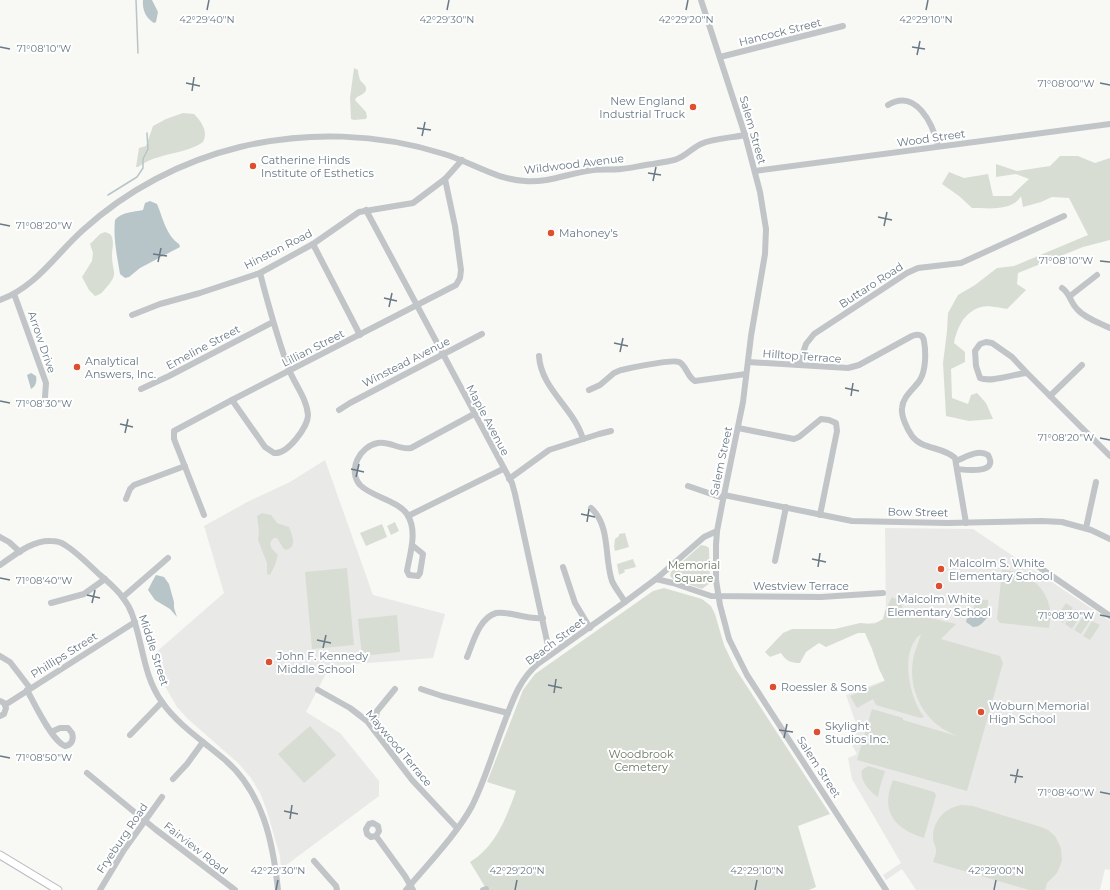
<svg xmlns="http://www.w3.org/2000/svg" width="1110" height="890" font-family="Montserrat,sans-serif">
<style>
.built{fill:#e9e9e8}
.green{fill:#d8ddd4}
.water{fill:#b8c5c8}
.lines{fill:none;stroke-linecap:round;stroke-linejoin:round}
.stream{stroke:#b8c5c8;stroke-width:1.5}
.major-casing{stroke:#b4b9bc;stroke-width:9}
.minor{stroke:#c1c5c8;stroke-width:6}
.major{stroke:#fff;stroke-width:7}
.ticks{fill:none;stroke:#687985;stroke-width:1.5}
.poi-dot{fill:#dd502f;stroke:#fff;stroke-width:1.5}
.labels{text-anchor:middle;dominant-baseline:central;stroke-width:4;stroke-linejoin:round;paint-order:stroke}
.street-label{font-size:11px;fill:#687985;stroke:#fff}
.poi-label{font-size:11px;fill:#687985;stroke:#fff;text-anchor:start}
.park-label{font-size:11px;fill:#677762;stroke:#fff}
.ticks-label{font-size:10px;text-anchor:middle;fill:#687985;stroke:#fff;stroke-width:4;stroke-linejoin:round;paint-order:stroke}
</style>
<rect width="100%" height="100%" fill="#f8f8f5"/>
<g class="built">
<path d="M325,460l48,135 72,19 -12,44 -103,8 -24,46 34,21 39,48v15l-98,73 -1,-13 -14,-48 -6,-15 -9,-15 -13,-15 -50,-44 -11,-12 -15,-26 -8,-27 70,-61 -20,-67 45,-25 41,-19z"/>
<path d="M885,528l88,1 137,92v249l-5,-1 -5,21h-184l-14,-21 -16,11 -3,-5 18,-12 -49,-84 -4,-21 9,-4 -5,-9 6,-16 -12,-34 39,-15 -11,-29 -4,-28 16,-2z"/>
</g>
<g class="green">
<path d="M354,68l4,2c0,3 1,7 2,10 2,3 9,7 5,12 -3,4 -8,3 -10,8l11,12 1,5 -1,2 -12,1 -3,-1 -1,-21z"/>
<path d="M183,113l11,1c7,7 15,18 9,28 -18,13 -45,10 -65,25h-2l3,-19 7,-2 7,-20 13,-7z"/>
<path d="M1060,156h18l17,7 15,-5v82l-27,7 -65,26 -1,11 9,6 -19,19c-7,-1 -19,-4 -26,-2 -17,5 -24,21 -27,36l11,9v10l-14,7 1,29 16,6 3,-9 6,-2 9,10 7,16 -24,2 -23,-5 -3,-53 4,-32 1,-18 10,-18 17,-10 22,-17 17,-2 74,-31 -19,-37 -17,-1 -11,5 -18,5 -2,-11c-9,16 -34,12 -49,12l-13,-12 -17,-12 7,-12 15,6 24,-4 5,22h18l18,-17 -13,-5 -20,3v-13l21,7 33,-5z"/>
<path d="M105,232l5,2c5,6 2,14 2,21 0,19 8,17 -7,34 -3,4 -6,6 -10,7l-6,-6 -7,-13 10,-16 1,-8 -3,-9 10,-10z"/>
<path d="M262,513l9,2 6,8 12,4c3,8 9,20 -3,23l-3,-2 -6,-10h-3c-8,6 -1,12 4,17l-3,10 -5,10 -3,-1v-11l-9,-23 1,-9 -2,-15z"/>
<path d="M395,522l4,9 -8,4 -4,-9z"/>
<path d="M382,524l5,13 -21,9 -6,-13z"/>
<path d="M625,533l4,14 -14,4 -1,-4 1,-8 4,-3v-2z"/>
<path d="M701,545l5,1 3,2 1,35 -8,6 -29,-10 -3,-3 1,-4z"/>
<path d="M633,559l3,8 -12,3 1,2 -6,3 -2,-11z"/>
<path d="M347,568l7,77 -42,4 -7,-77z"/>
<path d="M1002,570c23,0 44,16 48,39 1,6 0,13 -1,19l-49,-5 -3,-4z"/>
<path d="M664,588l38,11 9,7 4,8 9,31 11,23 95,146 -32,12 18,61 -7,3h-322l-17,-28c26,-16 36,-44 46,-71l-29,-9 36,-92 12,-16 118,-83z"/>
<path d="M892,597l8,4 4,11 52,12 -15,15 59,17 3,7 -36,128 -110,-31 15,-51 31,9v2l54,16c-8,-4 -15,-7 -22,-13 -19,-17 -27,-43 -21,-68 2,-7 5,-14 7,-21 -22,16 -12,64 3,83l-4,1 -44,-13 -3,-6 -16,9 -7,-12 35,-15 -6,-12 -7,-20 -7,-16h-7l-32,14 -7,-4 -13,9 -6,11c-9,0 -14,-2 -19,-10l-11,4 -5,-5 18,-19 9,-4h43l25,-6 14,1 9,-5 2,-8z"/>
<path d="M974,599l14,1v8l-14,3z"/>
<path d="M1066,603l7,5 -10,15 -7,-5z"/>
<path d="M1075,609l7,4 -10,16 -7,-5z"/>
<path d="M397,615l3,37 -38,4 -4,-37z"/>
<path d="M1084,615l7,4 -10,15 -7,-4z"/>
<path d="M1092,621l8,4 -10,15 -7,-4z"/>
<path d="M310,726l26,29 -32,28 -26,-29z"/>
<path d="M868,766l17,5 -5,16 -2,10c-8,-5 -19,-17 -16,-27z"/>
<path d="M893,780l41,12 2,3 -12,43c-30,-9 -44,-27 -31,-58z"/>
<path d="M962,805l11,1 68,21 7,3 7,6 6,12 1,13 -5,12 -10,10 -2,7h-16l-96,-28c1,-4 4,-9 3,-13 -1,-4 -3,-7 -3,-12 0,-17 13,-30 29,-32z"/>
</g>
<g class="water">
<path d="M143,0h9l6,12 -2,10 -2,1c-8,-5 -12,-13 -11,-23z"/>
<path d="M150,201l7,3c6,14 9,31 22,40l1,3 -40,21 -11,9 -4,1 -5,-4c-3,-18 -7,-36 -5,-54 7,-8 18,-8 28,-10l2,-7z"/>
<path d="M31,373l5,3c1,5 0,10 -5,13l-4,-14z"/>
<path d="M156,575l8,2 5,7 5,18v6l3,9 -7,-8 -15,-9 -7,-10 4,-8z"/>
<path d="M984,612l3,1 1,3c-4,6 -8,11 -15,11l-7,-5c1,-8 11,-9 18,-10z"/>
</g>
<g class="lines">
<g class="stream">
<path d="M136,0l2,53"/>
<path d="M108,195l29,-18 6,-9v-9l5,-10 -1,-16"/>
</g>
<defs>
<path id="major" d="M0,855l58,35"/>
</defs>
<use href="#major" class="major-casing"/>
<g class="minor">
<path d="M701,0l44,135 15,57 6,37 -1,25 -14,82 -8,66 -21,103 -5,26 -1,14v35l4,25 9,34 18,36 139,215"/>
<path d="M720,57l123,-31"/>
<path d="M888,105c28,-17 45,19 50,41"/>
<path d="M755,171l355,-47"/>
<path d="M366,210l146,273 3,11 35,161"/>
<path d="M313,244l47,91"/>
<path d="M1062,288c8,5 8,14 15,21 8,9 22,14 33,19"/>
<path d="M14,294l3,8 29,81 -1,14"/>
<path d="M1070,296l27,-21"/>
<path d="M0,300c36,-13 56,-46 83,-70 44,-40 99,-69 157,-83 67,-16 138,-14 204,7 27,8 53,26 81,27 23,2 45,-8 68,-11 9,-1 19,0 28,-1 11,-1 22,-4 32,-5 8,-2 17,-2 24,-5 9,-3 15,-11 24,-15 13,-6 30,-6 44,-9"/>
<path d="M132,315l28,-11 40,-11 60,-20 53,-29 46,-32 54,-9 32,-24 17,-19"/>
<path d="M539,356c2,33 35,52 44,83"/>
<path d="M748,362l100,6 11,-3 53,-29c6,-2 11,-2 12,5 2,11 2,29 -4,39 -6,9 -17,16 -18,28 -1,8 5,21 10,28 10,14 30,10 43,22l11,65"/>
<path d="M799,365l7,-21 8,-10 93,-61 11,-5 43,-5 103,-47"/>
<path d="M1027,373l-15,-16 -20,-14 -6,-1 -6,2 -5,7 1,15 4,12c10,5 34,-4 47,-5l83,83"/>
<path d="M141,389l28,-13 104,-54"/>
<path d="M589,390l11,-5 14,-12 7,-3c10,-2 50,-11 58,-8 8,4 8,15 16,19l51,-7"/>
<path d="M1050,396l32,-31"/>
<path d="M232,400l33,47 9,6c13,2 34,-26 34,-38 -1,-17 -15,-33 -20,-48 -11,-31 -20,-63 -28,-94"/>
<path d="M339,410l11,-7 132,-69"/>
<path d="M738,428l56,11 5,-2 22,-18 8,1 7,3 1,8 -17,84"/>
<path d="M956,461c10,-4 22,-12 32,-6 11,19 -21,15 -31,14"/>
<path d="M509,479l40,-29 50,-16 12,-3"/>
<path d="M688,486l35,12"/>
<path d="M724,495l128,26 95,2 95,-2 20,1 29,8 19,9"/>
<path d="M126,499l4,-10 4,-4 51,-19"/>
<path d="M591,508c20,18 13,50 21,73 3,7 9,14 13,21"/>
<path d="M204,515l-30,-76v-8l58,-31 224,-115 4,-7 1,-8 -6,-44 -10,-47"/>
<path d="M408,516l95,-47"/>
<path d="M1086,528l10,-46"/>
<path d="M0,537l9,5 11,10"/>
<path d="M412,545l11,9 -3,19 -2,3 -9,-1 -2,-4c3,-18 11,-40 0,-57 -10,-14 -35,-17 -47,-29 -13,-15 0,-39 18,-42 12,-2 21,7 33,5l63,-34"/>
<path d="M775,561l11,-54"/>
<path d="M0,565c15,-10 32,-25 51,-24 5,0 10,1 14,4 13,8 24,20 35,30 8,7 17,14 23,23 4,5 7,10 9,16 11,29 11,62 30,88 16,23 41,39 62,57 39,33 49,83 54,131"/>
<path d="M1036,565l74,51"/>
<path d="M563,567l12,36 15,25"/>
<path d="M656,579l17,4 38,13 110,1 62,-4"/>
<path d="M123,597l45,-39"/>
<path d="M51,603l33,-9 21,-15"/>
<path d="M0,656l10,6 20,26"/>
<path d="M467,657c6,-14 12,-39 29,-44 5,-1 10,0 16,1 10,2 20,5 31,4"/>
<path d="M421,689l21,7 66,17"/>
<path d="M27,690c7,13 25,51 38,56 7,-1 9,-7 7,-13l-4,-5h-8l-9,4"/>
<path d="M318,690l32,18 17,13 45,59 45,48"/>
<path d="M0,701l4,2 2,5 -2,6 -4,2"/>
<path d="M5,705l130,-83"/>
<path d="M374,730l3,-19 18,-22"/>
<path d="M130,735l32,-33"/>
<path d="M87,773l68,56 80,61"/>
<path d="M173,779l14,-15 16,-22"/>
<path d="M376,836l-5,1 -4,-3 -1,-5 3,-5 4,-1 5,3 1,5 -3,5 29,40 8,14"/>
<path d="M314,861l22,25 1,4"/>
<path d="M100,890l24,-40 38,-53"/>
<path d="M406,890c21,-25 51,-56 66,-84 13,-26 21,-54 31,-80 9,-24 16,-47 36,-63l86,-61 31,-23 48,-42 13,-6"/>
<path d="M483,890l3,-1"/>
</g>
<use href="#major" class="major"/>
</g>
<path class="ticks" d="M207,10l2,-10M447,10l2,-10M686,10l2,-10M926,10l2,-10M0,47l10,2M912,47l13,2M917,55l3,-14M186,83l14,3M1100,83l10,2M192,91l2,-14M417,128l14,2M422,136l3,-14M648,173l13,2M653,181l3,-14M878,217l14,3M0,224l10,2M884,226l3,-14M153,254l14,2M1100,261l10,1M158,262l3,-14M384,298l13,3M389,307l3,-14M614,343l14,3M620,352l3,-14M845,388l14,3M851,396l2,-13M0,401l10,2M120,424l13,3M125,433l3,-14M1100,438l10,2M351,469l13,3M356,477l3,-13M581,514l14,3M587,522l2,-13M812,559l14,3M818,567l2,-14M0,578l10,2M87,595l13,3M92,603l3,-13M1100,615l10,2M317,640l14,3M323,648l3,-13M548,685l14,3M554,693l2,-14M779,730l14,2M784,738l3,-14M0,756l10,2M1010,775l13,2M1015,783l3,-14M1100,792l10,2M284,811l14,3M290,819l2,-14M276,890l2,-10M515,890l2,-10M755,890l2,-10M994,890l2,-10"/>
<g class="poi-dot">
<circle cx="693" cy="107" r="4"/>
<circle cx="253" cy="166" r="4"/>
<circle cx="551" cy="233" r="4"/>
<circle cx="77" cy="367" r="4"/>
<circle cx="941" cy="569" r="4"/>
<circle cx="939" cy="586" r="4"/>
<circle cx="269" cy="662" r="4"/>
<circle cx="773" cy="687" r="4"/>
<circle cx="981" cy="712" r="4"/>
<circle cx="817" cy="732" r="4"/>
</g>
<g class="labels">
<g class="street-label">
<text transform="translate(780 32) rotate(-14)">Hancock Street</text>
<text transform="translate(753 130) rotate(74)">Salem Street</text>
<text transform="translate(931 138) rotate(-8)">Wood Street</text>
<text transform="translate(574 164) rotate(-7)">Wildwood Avenue</text>
<text transform="translate(278 249) rotate(-27)">Hinston Road</text>
<text transform="translate(871 285) rotate(-33)">Buttaro Road</text>
<text transform="translate(42 342) rotate(71)">Arrow Drive</text>
<text transform="translate(203 347) rotate(-28)">Emeline Street</text>
<text transform="translate(313 348) rotate(-27)">Lillian Street</text>
<text transform="translate(802 356) rotate(4)">Hilltop Terrace</text>
<text transform="translate(406 362) rotate(-27)">Winstead Avenue</text>
<text transform="translate(488 420) rotate(62)">Maple Avenue</text>
<text transform="translate(721 461) rotate(-78)">Salem Street</text>
<text transform="translate(918 512) rotate(1)">Bow Street</text>
<text x="801" y="586">Westview Terrace</text>
<text transform="translate(555 641) rotate(-37)">Beach Street</text>
<text transform="translate(154 650) rotate(72)">Middle Street</text>
<text transform="translate(64 655) rotate(-32)">Phillips Street</text>
<text transform="translate(399 748) rotate(50)">Maywood Terrace</text>
<text transform="translate(819 767) rotate(57)">Salem Street</text>
<text transform="translate(122 838) rotate(-56)">Fryeburg Road</text>
<text transform="translate(196 848) rotate(38)">Fairview Road</text>
</g>
<g class="poi-label">
<text x="685" y="101" text-anchor="end">New England<tspan x="685" dy="13">Industrial Truck</tspan></text>
<text x="261" y="160">Catherine Hinds<tspan x="261" dy="13">Institute of Esthetics</tspan></text>
<text x="559" y="233">Mahoney's</text>
<text x="85" y="361">Analytical<tspan x="85" dy="13">Answers, Inc.</tspan></text>
<text x="949" y="563">Malcolm S. White<tspan x="949" dy="13">Elementary School</tspan></text>
<text x="939" y="599" text-anchor="middle">Malcolm White<tspan x="939" dy="13">Elementary School</tspan></text>
<text x="277" y="656">John F. Kennedy<tspan x="277" dy="13">Middle School</tspan></text>
<text x="781" y="687">Roessler &amp; Sons</text>
<text x="989" y="706">Woburn Memorial<tspan x="989" dy="13">High School</tspan></text>
<text x="825" y="726">Skylight<tspan x="825" dy="13">Studios Inc.</tspan></text>
</g>
<g class="park-label">
<text x="694" y="565">Memorial<tspan x="694" dy="13">Square</tspan></text>
<text x="641" y="754">Woodbrook<tspan x="641" dy="13">Cemetery</tspan></text>
</g>
</g>
<g class="ticks-label">
<text x="207" y="23">42°29'40"N</text>
<text x="447" y="23">42°29'30"N</text>
<text x="686" y="23">42°29'20"N</text>
<text x="926" y="23">42°29'10"N</text>
<text x="44" y="52">71°08'10"W</text>
<text x="1066" y="87">71°08'00"W</text>
<text x="44" y="229">71°08'20"W</text>
<text x="1066" y="264">71°08'10"W</text>
<text x="44" y="407">71°08'30"W</text>
<text x="1066" y="441">71°08'20"W</text>
<text x="44" y="584">71°08'40"W</text>
<text x="1066" y="619">71°08'30"W</text>
<text x="44" y="761">71°08'50"W</text>
<text x="1066" y="796">71°08'40"W</text>
<text x="278" y="874">42°29'30"N</text>
<text x="517" y="874">42°29'20"N</text>
<text x="757" y="874">42°29'10"N</text>
<text x="996" y="874">42°29'00"N</text>
</g>
</svg>
